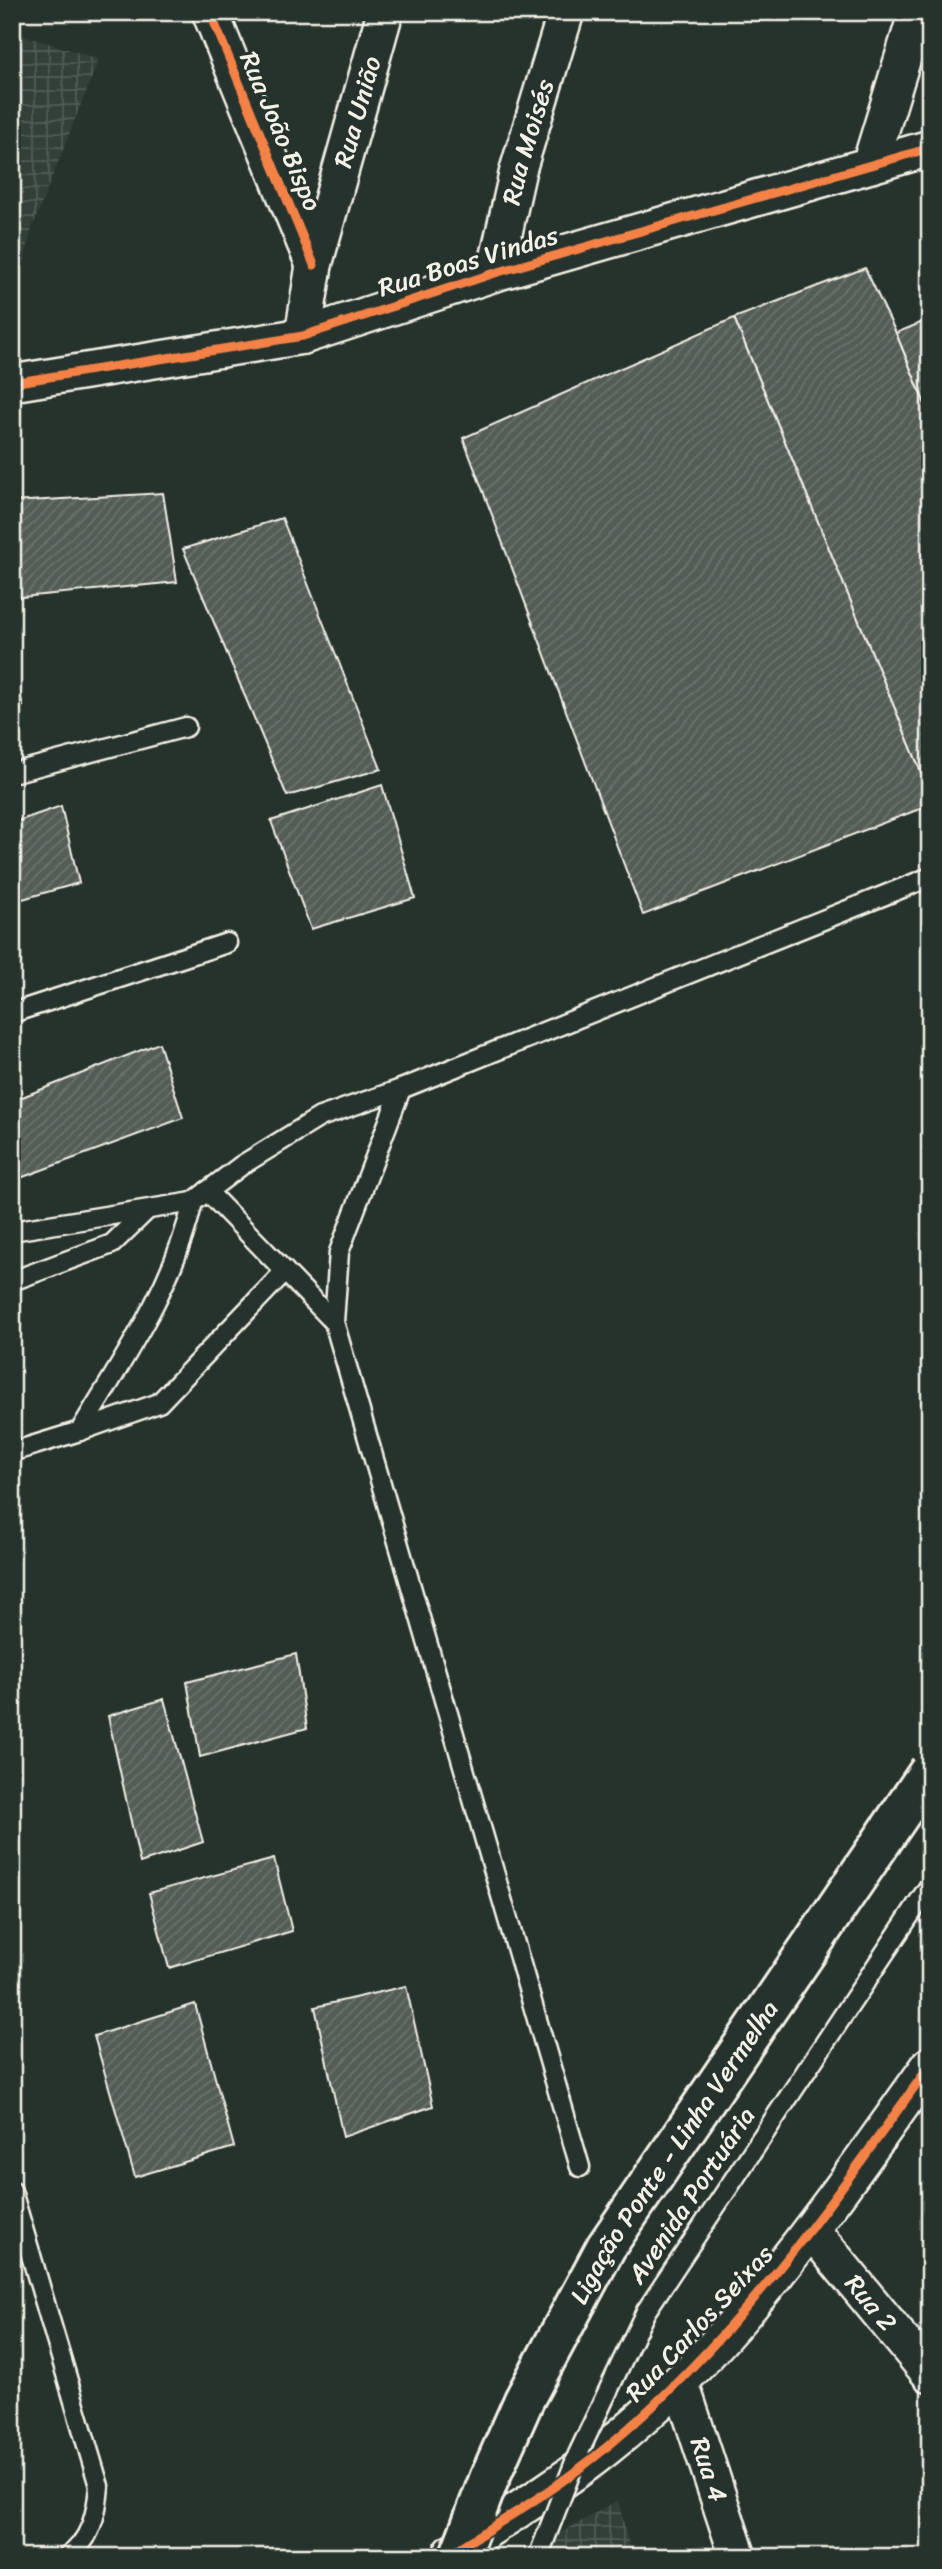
<svg xmlns="http://www.w3.org/2000/svg" width="942" height="2569" font-family="Sriracha,sans-serif">
<style>
.industrial{fill:url(#industrial-grid)}
.building{fill:url(#building-hatch);stroke:#f4f1e8;stroke-width:2}
.lines{fill:none;stroke-linecap:round;stroke-linejoin:round}
.service-casing{stroke:#f4f1e8;stroke-width:23}
.minor-casing{stroke:#f4f1e8;stroke-width:40}
.service{stroke:#26332d;stroke-width:18}
.minor{stroke:#26332d;stroke-width:35}
.service-bridge-casing{stroke:#f4f1e8;stroke-width:23;stroke-linecap:butt}
.motorway-bridge-casing{stroke:#f4f1e8;stroke-width:44;stroke-linecap:butt}
.service-bridge{stroke:#26332d;stroke-width:18}
.motorway-bridge{stroke:#26332d;stroke-width:38}
.cycleway-casing{stroke:#26332d;stroke-width:13}
.cycleway{stroke:#f48246;stroke-width:9}
.labels{text-anchor:middle;dominant-baseline:central;stroke-width:6;stroke-linejoin:round;paint-order:stroke}
.street-label{font-size:26px;fill:#f4f1e8;stroke:#26332d}
</style>
<defs>
<pattern id="industrial-grid" width="8" height="8" patternUnits="userSpaceOnUse" patternTransform="scale(1.75)"><rect width="8" height="8" fill="#333f39"/><path d="M0 4h8M4 0v8" fill="none" stroke="#515b56"/></pattern>
<pattern id="building-hatch" width="6" height="6" patternUnits="userSpaceOnUse" patternTransform="scale(1.75)"><rect width="6" height="6" fill="#525c55"/><path d="M-1 1l2-2M0 6l6-6M5 7l2-2" fill="none" stroke="#6c746d"/></pattern>
</defs>
<rect width="100%" height="100%" fill="#26332d"/>
<filter id="ink" filterUnits="userSpaceOnUse"><feTurbulence type="fractalNoise" baseFrequency=".0143" numOctaves="2"/><feDisplacementMap in="SourceGraphic" scale="14" xChannelSelector="R" yChannelSelector="G"/><feConvolveMatrix kernelMatrix="1 2 1 2 8 2 1 2 1" color-interpolation-filters="sRGB"/></filter>
<g filter="url(#ink)">
<g class="industrial">
<path d="M12,32l87,27 -67,169 -20,87z"/>
<path d="M618,2500l14,57h-113z"/>
</g>
<g class="building">
<path d="M865,268l31,65 34,83v378l-196,-476z"/>
<path d="M734,318l196,476v11l-287,110 -180,-477z"/>
<path d="M930,319v97l-34,-83z"/>
<path d="M163,493l14,89 -165,16v-96z"/>
<path d="M282,518l99,251 -94,27 -104,-247z"/>
<path d="M12,665l11,41 -11,4z"/>
<path d="M382,785l33,113 -104,31 -40,-108z"/>
<path d="M61,806l18,77 -67,19v-79z"/>
<path d="M159,1043l24,75 -171,63v-80z"/>
<path d="M296,1654l11,74 -107,29 -13,-75z"/>
<path d="M164,1699l39,143 -63,21 -32,-147z"/>
<path d="M274,1859l18,72 -123,37 -20,-75z"/>
<path d="M406,1986l27,120 -90,31 -28,-130z"/>
<path d="M195,2004l39,143 -99,30 -41,-141z"/>
</g>
<g class="lines">
<defs>
<g id="service">
<path d="M12,773l174,-46"/>
<path d="M12,1013l215,-70"/>
<path d="M401,1089l-62,163 -5,70 246,845"/>
<path d="M207,1191l127,131"/>
<path d="M12,1231l181,-29"/>
<path d="M12,1281l100,-37 35,-34"/>
<path d="M80,1431l79,-28 126,-132"/>
<path d="M12,1452l68,-21c43,-72 94,-146 113,-229l49,-37 78,-48 81,-28 529,-212"/>
<path d="M12,2191l87,295c-2,26 -8,55 -32,71"/>
</g>
<g id="minor">
<path d="M210,12l104,253"/>
<path d="M870,165l47,-153"/>
<path id="s1" d="M495,273l23,-103 48,-158"/>
<path id="s2" d="M303,336l11,-71 71,-253"/>
<path d="M12,383l291,-47 192,-63 435,-125"/>
<path id="s3" d="M812,2231l118,143"/>
<path id="s4" d="M680,2381l58,176"/>
<path d="M452,2552c52,-33 105,-65 154,-104 129,-101 229,-251 324,-383"/>
</g>
</defs>
<use href="#service" class="service-casing"/>
<use href="#minor" class="minor-casing"/>
<use href="#service" class="service"/>
<use href="#minor" class="minor"/>
<defs>
<path id="service-bridge" d="M538,2557l40,-103 68,-143 284,-426"/>
<g id="motorway-bridge">
<path id="s5" d="M459,2557l30,-78 35,-79 82,-153 324,-477"/>
</g>
</defs>
<use href="#service-bridge" class="service-bridge-casing"/>
<use href="#motorway-bridge" class="motorway-bridge-casing"/>
<use href="#service-bridge" class="service-bridge"/>
<use href="#motorway-bridge" class="motorway-bridge"/>
<defs>
<g id="cycleway">
<path d="M210,12l104,253"/>
<path d="M12,383l291,-47 192,-63 435,-125"/>
<path d="M445,2557c55,-35 113,-69 163,-111 129,-108 225,-245 322,-381"/>
</g>
</defs>
<use href="#cycleway" class="cycleway-casing"/>
<use href="#cycleway" class="cycleway"/>
</g>
</g>
<g class="labels">
<g class="street-label">
<text stroke="none"><textPath href="#s2" startOffset="231">Rua União</textPath></text>
<text transform="translate(281 131) rotate(67)">Rua João Bispo</text>
<text stroke="none"><textPath href="#s1" startOffset="135">Rua Moisés</textPath></text>
<text transform="translate(468 261) rotate(-17)">Rua Boas Vindas</text>
<text stroke="none"><textPath href="#s5" startOffset="460">Ligação Ponte - Linha Vermelha</textPath></text>
<text transform="translate(691 2195) rotate(-56)">Avenida Portuária</text>
<text stroke="none"><textPath href="#s3" startOffset="93">Rua 2</textPath></text>
<text transform="translate(699 2323) rotate(-47)">Rua Carlos Seixas</text>
<text stroke="none"><textPath href="#s4" startOffset="93">Rua 4</textPath></text>
</g>
</g>
<rect width="942" height="2569" fill="none" stroke="#26332d" stroke-width="42"/>
<rect x="21" y="21" width="900" height="2527" fill="none" stroke="#f4f1e8" stroke-width="2.5" filter="url(#ink)"/>
</svg>
